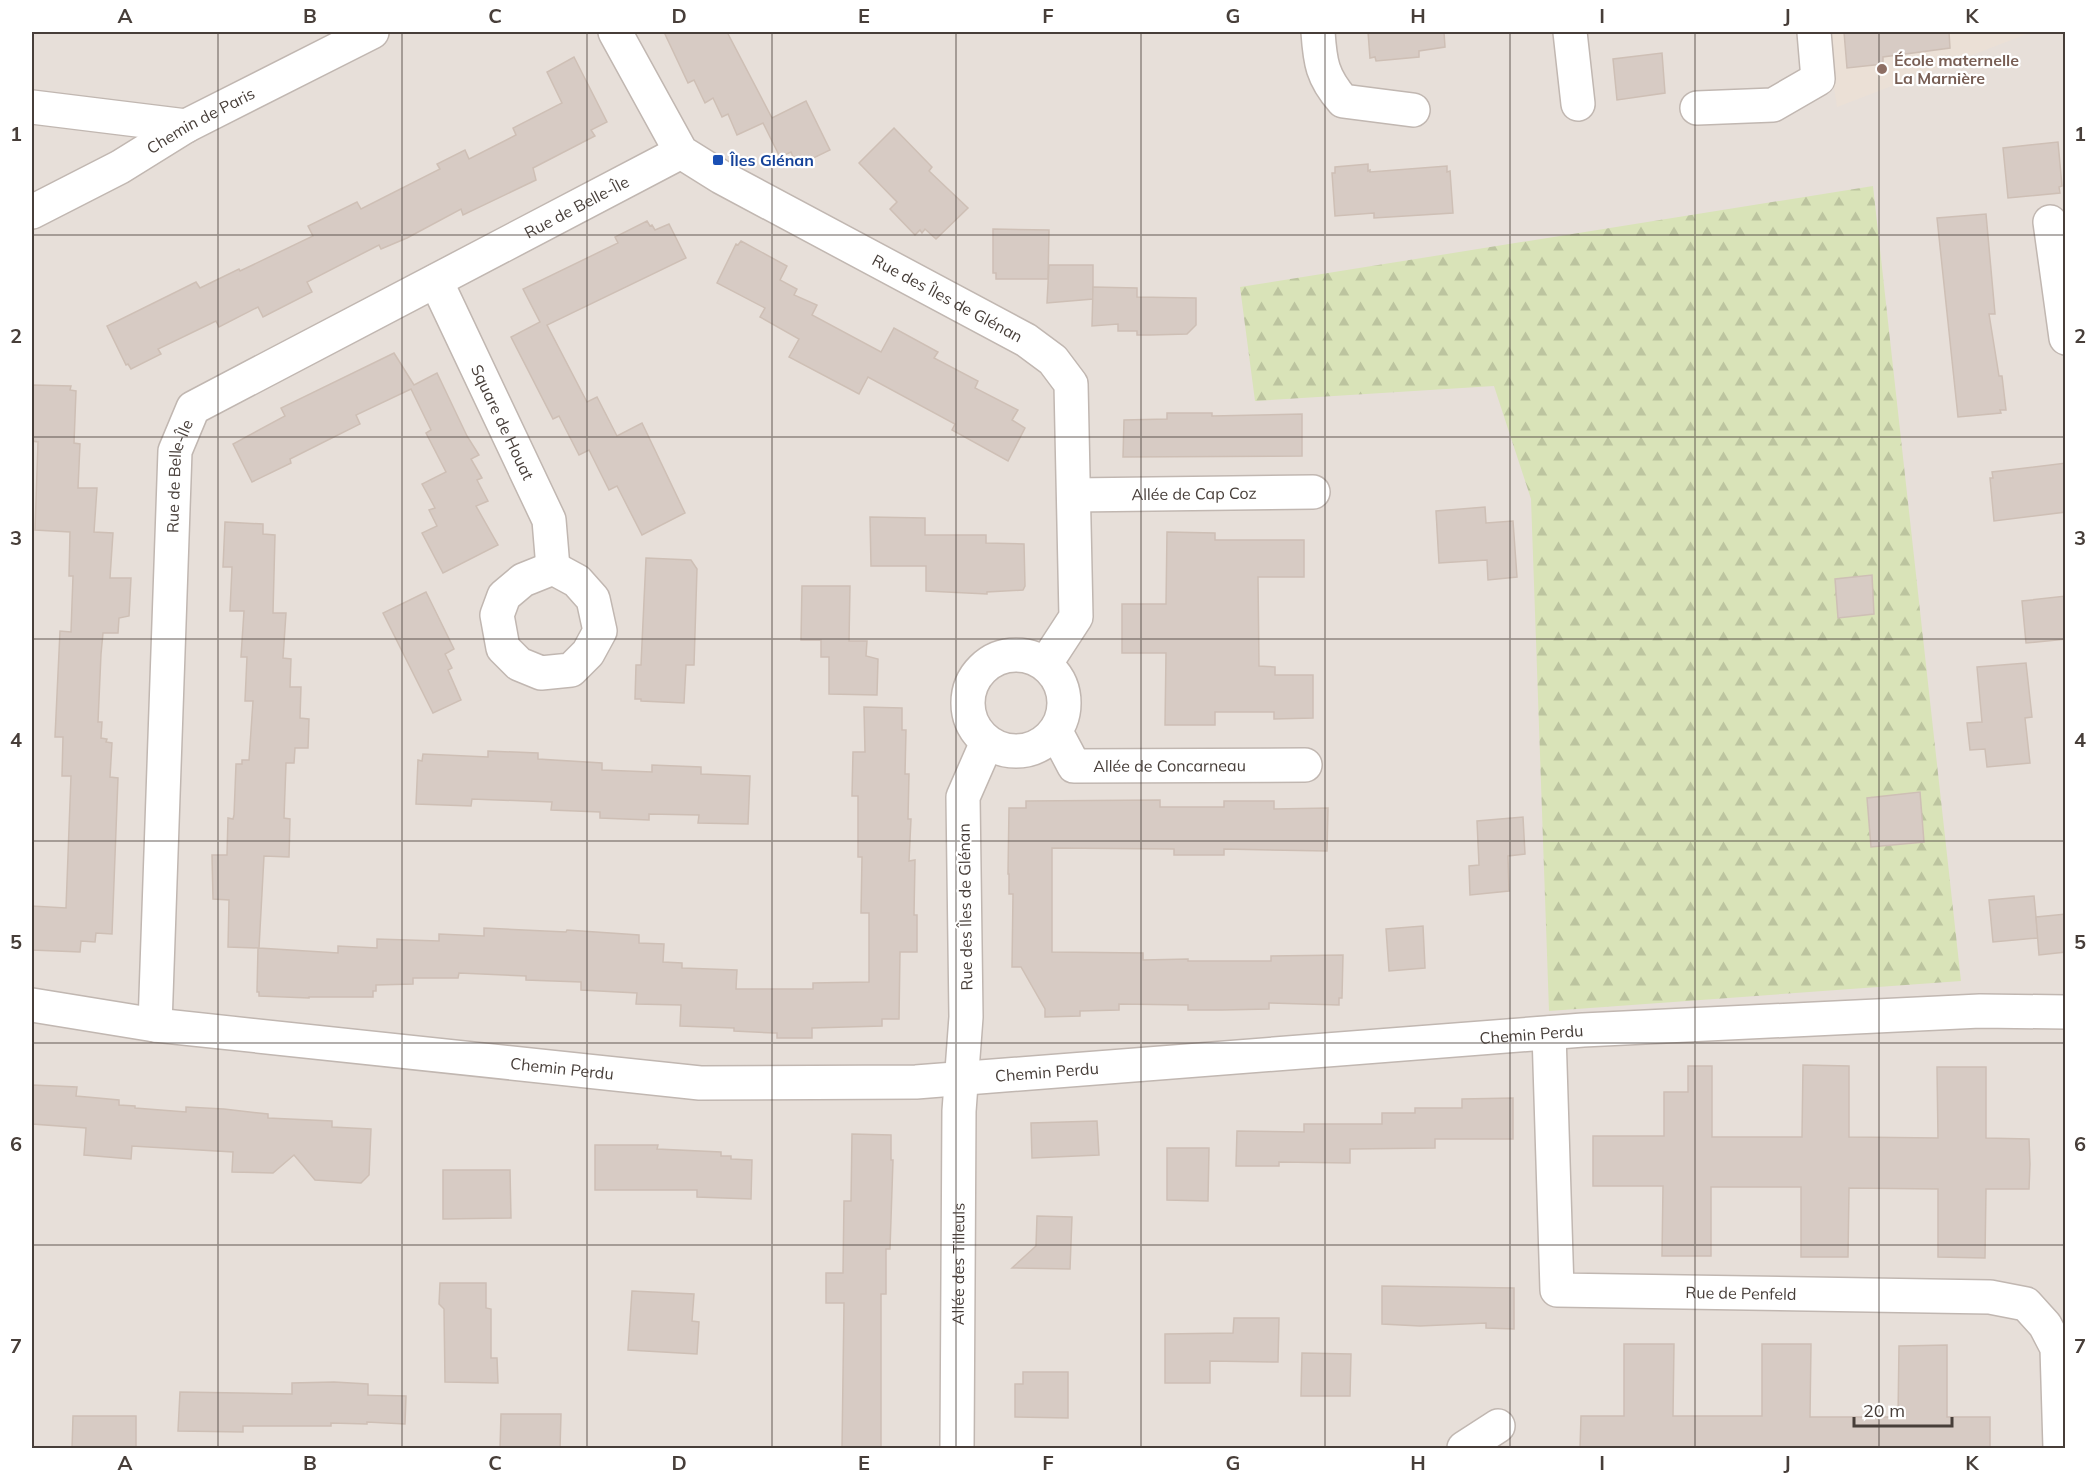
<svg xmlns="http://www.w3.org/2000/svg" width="2097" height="1480" font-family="Mulish,sans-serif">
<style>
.residential{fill:#e7dfd9}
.education{fill:#ebe0d6}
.forest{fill:url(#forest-firs)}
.building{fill:#d7cbc4;stroke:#cebfb5;stroke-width:1.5}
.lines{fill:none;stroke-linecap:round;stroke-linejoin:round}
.minor-casing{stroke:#c1b7b1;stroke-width:36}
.minor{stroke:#fff;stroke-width:33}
.grid{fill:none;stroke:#473e39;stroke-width:1.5;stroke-opacity:0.55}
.education-dot{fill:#8d6e63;stroke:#fff;stroke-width:2}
.transit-dot{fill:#1a4fb4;stroke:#fff;stroke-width:2}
.labels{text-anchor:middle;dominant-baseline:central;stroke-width:4.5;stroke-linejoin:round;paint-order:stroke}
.education-label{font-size:16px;font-weight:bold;fill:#785e54;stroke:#fff;text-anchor:start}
.street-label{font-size:16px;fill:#473e39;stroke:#fff}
.transit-label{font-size:16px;font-weight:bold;fill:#164399;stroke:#fff;text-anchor:start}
.neatline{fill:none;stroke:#473e39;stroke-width:2}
.grid-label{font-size:20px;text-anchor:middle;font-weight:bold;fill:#473e39}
</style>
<defs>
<pattern id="forest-firs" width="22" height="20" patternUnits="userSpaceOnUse" patternTransform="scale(1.5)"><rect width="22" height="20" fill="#d9e3b8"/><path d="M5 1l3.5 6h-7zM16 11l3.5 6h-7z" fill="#bcc49f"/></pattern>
</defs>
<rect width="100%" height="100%" fill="#f3efeb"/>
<rect class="residential" x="32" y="32" width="2033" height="1416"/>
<path class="education" d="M1825,32h207l-195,75z"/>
<path class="forest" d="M1873,186l88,795 -412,30 -18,-512 -37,-113 -239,15 -15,-114z"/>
<g class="building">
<path d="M664,32h63l45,86 34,-17 24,49 -33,16 -6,-14 -11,5 -17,-34 -26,12 -9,-21 -6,3 -9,-19 -8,5 -11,-23 -6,3z"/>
<path d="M1368,32h76l1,15 -26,4v6l-43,4 -1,-4 -5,1z"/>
<path d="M1844,32h105l1,16 -67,9v7l-36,4z"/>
<path d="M1662,53l3,40 -48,7 -4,-41z"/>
<path d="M574,57l33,65 -16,8 4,6 -62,32 3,12 -73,35 -2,-6 -54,29 -26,11 -2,-4 -72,37 5,10 -49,25 -5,-10 -39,20 -3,-6 -58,28 3,5 -30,15 -3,-5 -2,1 -19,-39 89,-44 4,6 39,-19 1,2 73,-35 -5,-10 49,-24 4,7 79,-40 -3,-5 28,-14 4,9 47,-24 -3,-7 49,-25 -15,-31z"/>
<path d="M894,128l38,39 -3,4 39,37 -32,31 -11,-10 -3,4 -2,-3 -5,5 -25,-26 7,-7 -38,-39z"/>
<path d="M2058,142l4,44 -3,1 1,6 -52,5 -5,-50z"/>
<path d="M1368,164v7l2,-1v2l77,-6v6l3,-1 3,42 -79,5v-5l-39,3 -3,-43h3v-6z"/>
<path d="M1986,214l9,100h-6l10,62h3l4,34h-6l1,3 -43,4 -21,-199z"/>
<path d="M647,221l3,5 2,-1 3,5 14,-6 17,34 -139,67 40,77 10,-5 20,39 25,-13 43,90 -43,22 -25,-49 -8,4 -20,-40 -10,5 -20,-39 -6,3 -42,-82 29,-15 -17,-33 95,-46 -3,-6z"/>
<path d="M993,229l56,1 -1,49h-52v-6h-3z"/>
<path d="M741,241l46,25 -7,14 17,9 -3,6 23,10 -5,10 69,37 13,-24 44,24 -4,6 44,23 -3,7 43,22 -6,10 13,8 -17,33 -56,-31 3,-6 -87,-47 -9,17 -70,-37 10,-18 -39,-22 5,-9 -48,-25 19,-39 2,1z"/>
<path d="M1049,265h44v34l-46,4z"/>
<path d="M1093,287l44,1v9l59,1v27l-9,9 -37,1h-13v-4h-19v-7l-26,2z"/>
<path d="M394,353l20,32 23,-12 30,63 12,19 -8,4 11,19 -5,2 11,21 -12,5 22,39 -55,28 -21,-40 15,-7 -8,-16 6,-2 -13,-24 24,-12 -20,-39 5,-3 -20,-41 -55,26 4,9 -70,35 1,4 -39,19 -19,-38 52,-28 -4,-8z"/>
<path d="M32,385l39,1 -1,4 6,1 -2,52 6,1 -2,44h19l-3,44 19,1 -3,45h21l-2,38 -10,2 -1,15h-15l-2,21 -3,68h4l-1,16 6,1 -1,3 6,1 -2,34 8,1 -6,156 -16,-1 -1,9 -14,-1 -1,11 -48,-2v-44l34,2 5,-132h-9l1,-39h-8l5,-106 11,1 2,-56h-4l1,-44 -35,-2 3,-88 -6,-1z"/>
<path d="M1167,413h45v3l90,-2v42l-179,1 1,-37 43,-1z"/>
<path d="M2066,463v49l-72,9 -4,-43h3l-1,-6z"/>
<path d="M1485,507l1,16 27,-2 4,56 -29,3 -1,-20 -48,3 -3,-52z"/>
<path d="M870,517l55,1v17h61v8l38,1 1,42 -2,4 -36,2v2l-61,-3v-25h-55z"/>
<path d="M225,522l38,2v10l12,1 -2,78h13l-3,45 8,1 -1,28h11l-1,31 9,1 -1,29h-13l-1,15h-8l-2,55 6,1 -1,38 -25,-1 -5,92 79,5v-7l39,2v-9l62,2v-7l45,2v-8l82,4 1,-2 72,5v8l25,1 -1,18 19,1v5l55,2 -1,19h77v-6l56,-1v-69h-8l1,-56h-4v-61h-6l1,-44h12l-1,-45 38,1v22h4l-1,44h4l-1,45h3l-2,42 6,-1 -1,55h3v37h-17l-1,67h-17v7l-70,2v10h-35v-5h-3l-40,-2v-3l-54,-2 1,-21 -45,-1 1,-11 -56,-3v-8l-55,-2v-4l-67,-3 -1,5h-45v6l-37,1v6h-3v6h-64v1l-50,-2v-4h-2l1,-44 -30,-1 1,-47 -16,-1 -1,-44h15l1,-37 5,1 1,-4 2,-51h6v-4h7l4,-59h-8l2,-44h-6l3,-46h-14l2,-44h-9z"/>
<path d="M1167,532l48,1v7h89v37h-46l1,89 16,1v8h38v43l-39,1v-7h-59v13h-50l1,-72h-44v-49h44z"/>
<path d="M646,558l45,2 6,9 -3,96h-8l-2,38 -43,-2v-2h-6l1,-34h5z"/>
<path d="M1872,575l2,39 -36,4 -3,-39z"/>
<path d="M802,586h48l-1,55h18l-1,15 12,3 -1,36 -48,-1v-37h-8v-17h-20z"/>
<path d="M426,592l28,57 -9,5 7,14 -4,2 13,30 -28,13 -50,-100z"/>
<path d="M2066,596v43l-40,4 -4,-42z"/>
<path d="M2026,663l6,54 -7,1 5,45 -43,4 -2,-18 -15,1 -3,-27 15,-1 -5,-55z"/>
<path d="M488,751l50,2v6l64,4v7l50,2v-7l49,2v7l49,2 -2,48 -50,-1 1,-8 -50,-1v6l-49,-2v-6l-49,-2 1,-8 -80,-3 -1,7 -55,-2 2,-44 4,1 1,-7 65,3z"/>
<path d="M1920,792l4,50 -53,5 -4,-49z"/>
<path d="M1160,800v7h64v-6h50v8l54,-1 -1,43 -103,-2v6h-50v-6l-122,-1v104l91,1v7l45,-1v2h83v-5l72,-1 -1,43h-3v7l-70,-2v6l-47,1h-34v-5l-69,-1v6l-39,1v5l-35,1v-8l-24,-42h-9l1,-73h-4v-20h-1l1,-66h17v-7z"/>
<path d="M1523,817l2,37 -17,2 1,35 -39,4 -1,-29 10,-1 -2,-44z"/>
<path d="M2034,896l4,42 -45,4 -4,-42z"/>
<path d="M2066,914v38l-27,3 -3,-38z"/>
<path d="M1423,926l2,42 -36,3 -3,-42z"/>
<path d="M1803,1065l46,1v71l89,1 -1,-71h49v71l43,1 1,25 -1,25h-43l-1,69 -47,-1v-68l-89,-1 -1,69h-47v-70h-90v69h-49l1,-70h-70v-50h71v-44h24v-26h24v71h90z"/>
<path d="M32,1085l45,2 -1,9 43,4v5l16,1v2l51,4v-5l38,2 44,5v4l64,3v6l39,2 -2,46 -8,8 -46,-3 -21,-25 -21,18 -41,-1 1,-20 -101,-6 -1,13 -47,-4 2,-27 -54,-4z"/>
<path d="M1513,1098v41h-78v9l-85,1v14l-71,-1v4h-43l1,-35 67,1v-8h78v-11h33v-5h47v-9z"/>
<path d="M1097,1121l2,34 -67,3 -1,-35z"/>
<path d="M852,1134l39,1v25h2l-3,89h-4v45h-5v155h-39l2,-146h-18v-30h17l1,-72h7z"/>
<path d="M595,1145h63l-1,4 64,3v4h10v3l21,1 -1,39 -54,-2v-7h-102z"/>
<path d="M1167,1148h42l-1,53 -41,-1z"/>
<path d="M443,1170h67l1,48 -68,1z"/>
<path d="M1037,1216l35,1 -2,52 -58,-1 24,-22z"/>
<path d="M440,1283h46v25l5,1v49h6l1,25 -53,-1 -1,-73 -5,-5z"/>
<path d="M1382,1286l132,2v41l-28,-1v-5l-66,3 -38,-2z"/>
<path d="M632,1291l62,3 -2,27 7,1 -2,32 -69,-4z"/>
<path d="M1234,1318h45l-1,44 -68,-1v22h-45v-49l68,-1z"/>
<path d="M1624,1344h50l-1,72h89v-72h49l-1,73h88l1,-71 48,-1v72h43v32h-410l1,-33h43z"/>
<path d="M1302,1353l49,1 -1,42h-49z"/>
<path d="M1023,1372h45v46l-53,-1v-33h8z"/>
<path d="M334,1382l34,2v11l38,1 -1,28 -38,-2v2l-36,-1v3h-88v6l-65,-1 2,-39 112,2v-11z"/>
<path d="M501,1414h60l-1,35h-60z"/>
<path d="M73,1416h63v33h-64z"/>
</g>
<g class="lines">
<defs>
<g id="minor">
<path id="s1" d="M615,32l66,120 40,25 305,163 27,20 18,24 5,233 -30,46"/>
<path d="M1318,32c2,30 4,45 25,69l70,9"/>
<path d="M1570,32l8,72"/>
<path d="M32,107l154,19"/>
<path d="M1697,108l76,-3 45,-26 -4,-47"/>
<path id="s2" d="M32,212l88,-45 66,-41 186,-94"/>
<path d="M2050,222l16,116"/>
<path id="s3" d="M436,281l113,239 4,48"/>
<path id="s4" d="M1074,495l239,-3"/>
<path d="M553,568l24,13 16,18 7,32 -12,22 -17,17 -30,3 -22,-9 -16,-16 -6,-33 7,-19 19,-16z"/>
<circle cx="1016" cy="703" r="48"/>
<path id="s5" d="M1056,732l18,34 231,-1"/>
<path id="s6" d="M32,1005l123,20 545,58 216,-1 667,-52 397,-19 86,1"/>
<path id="s7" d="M155,1025l20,-574 18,-43 488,-256"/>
<path id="s8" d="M1549,1033l8,257 433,7 36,7 19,21 12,23 3,100"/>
<path id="s9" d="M957,1448l2,-337 7,-94 -3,-220 24,-55"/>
<path d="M1464,1448l34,-22"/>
</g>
</defs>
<use href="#minor" class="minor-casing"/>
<use href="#minor" class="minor"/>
</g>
<path class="grid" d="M218,32v1416M402,32v1416M587,32v1416M772,32v1416M956,32v1416M1141,32v1416M1325,32v1416M1510,32v1416M1695,32v1416M1879,32v1416M32,235h2034M32,437h2034M32,639h2034M32,841h2034M32,1043h2034M32,1245h2034"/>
<circle class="education-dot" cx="1882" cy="69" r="6"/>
<rect class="transit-dot" x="712" y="154" width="12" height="12" rx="3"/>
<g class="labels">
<g class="education-label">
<text x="1894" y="60">École maternelle<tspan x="1894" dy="18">La Marnière</tspan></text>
</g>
<g class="street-label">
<text stroke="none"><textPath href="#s2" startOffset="192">Chemin de Paris</textPath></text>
<text stroke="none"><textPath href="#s7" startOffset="1054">Rue de Belle-Île</textPath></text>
<text stroke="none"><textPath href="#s1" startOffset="441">Rue des Îles de Glénan</textPath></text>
<text stroke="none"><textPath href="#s3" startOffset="156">Square de Houat</textPath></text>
<text stroke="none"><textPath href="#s7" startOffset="550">Rue de Belle-Île</textPath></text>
<text stroke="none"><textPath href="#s4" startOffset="120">Allée de Cap Coz</textPath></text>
<text stroke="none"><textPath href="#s5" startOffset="134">Allée de Concarneau</textPath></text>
<text transform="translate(965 907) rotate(-91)">Rue des Îles de Glénan</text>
<text stroke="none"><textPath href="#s6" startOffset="1506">Chemin Perdu</textPath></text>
<text stroke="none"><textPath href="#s6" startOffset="534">Chemin Perdu</textPath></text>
<text stroke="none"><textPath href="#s6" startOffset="1020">Chemin Perdu</textPath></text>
<text stroke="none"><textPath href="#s9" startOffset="184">Allée des Tilleuls</textPath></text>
<text stroke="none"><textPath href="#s8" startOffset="441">Rue de Penfeld</textPath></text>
</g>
<g class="transit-label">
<text x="730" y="160">Îles Glénan</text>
</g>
</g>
<rect width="2097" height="1480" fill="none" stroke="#ffffff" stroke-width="66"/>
<path d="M1854 1417v9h98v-9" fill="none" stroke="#473e39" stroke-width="3"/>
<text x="1863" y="1417" font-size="18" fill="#473e39" stroke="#ffffff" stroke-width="4.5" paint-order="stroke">20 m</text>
<rect x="33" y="33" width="2031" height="1414" class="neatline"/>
<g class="grid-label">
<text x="125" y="23">A</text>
<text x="310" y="23">B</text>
<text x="495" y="23">C</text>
<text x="679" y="23">D</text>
<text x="864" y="23">E</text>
<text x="1048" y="23">F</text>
<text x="1233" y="23">G</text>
<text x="1418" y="23">H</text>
<text x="1602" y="23">I</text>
<text x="1787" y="23">J</text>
<text x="1972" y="23">K</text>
<text x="16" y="141">1</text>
<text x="2080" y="141">1</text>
<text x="16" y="343">2</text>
<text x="2080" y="343">2</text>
<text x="16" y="545">3</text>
<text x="2080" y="545">3</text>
<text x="16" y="747">4</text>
<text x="2080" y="747">4</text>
<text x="16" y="949">5</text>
<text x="2080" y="949">5</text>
<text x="16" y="1151">6</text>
<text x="2080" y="1151">6</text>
<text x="16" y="1353">7</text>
<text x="2080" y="1353">7</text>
<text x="125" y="1470">A</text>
<text x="310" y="1470">B</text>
<text x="495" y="1470">C</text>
<text x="679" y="1470">D</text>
<text x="864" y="1470">E</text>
<text x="1048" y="1470">F</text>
<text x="1233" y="1470">G</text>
<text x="1418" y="1470">H</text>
<text x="1602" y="1470">I</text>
<text x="1787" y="1470">J</text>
<text x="1972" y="1470">K</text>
</g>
</svg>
